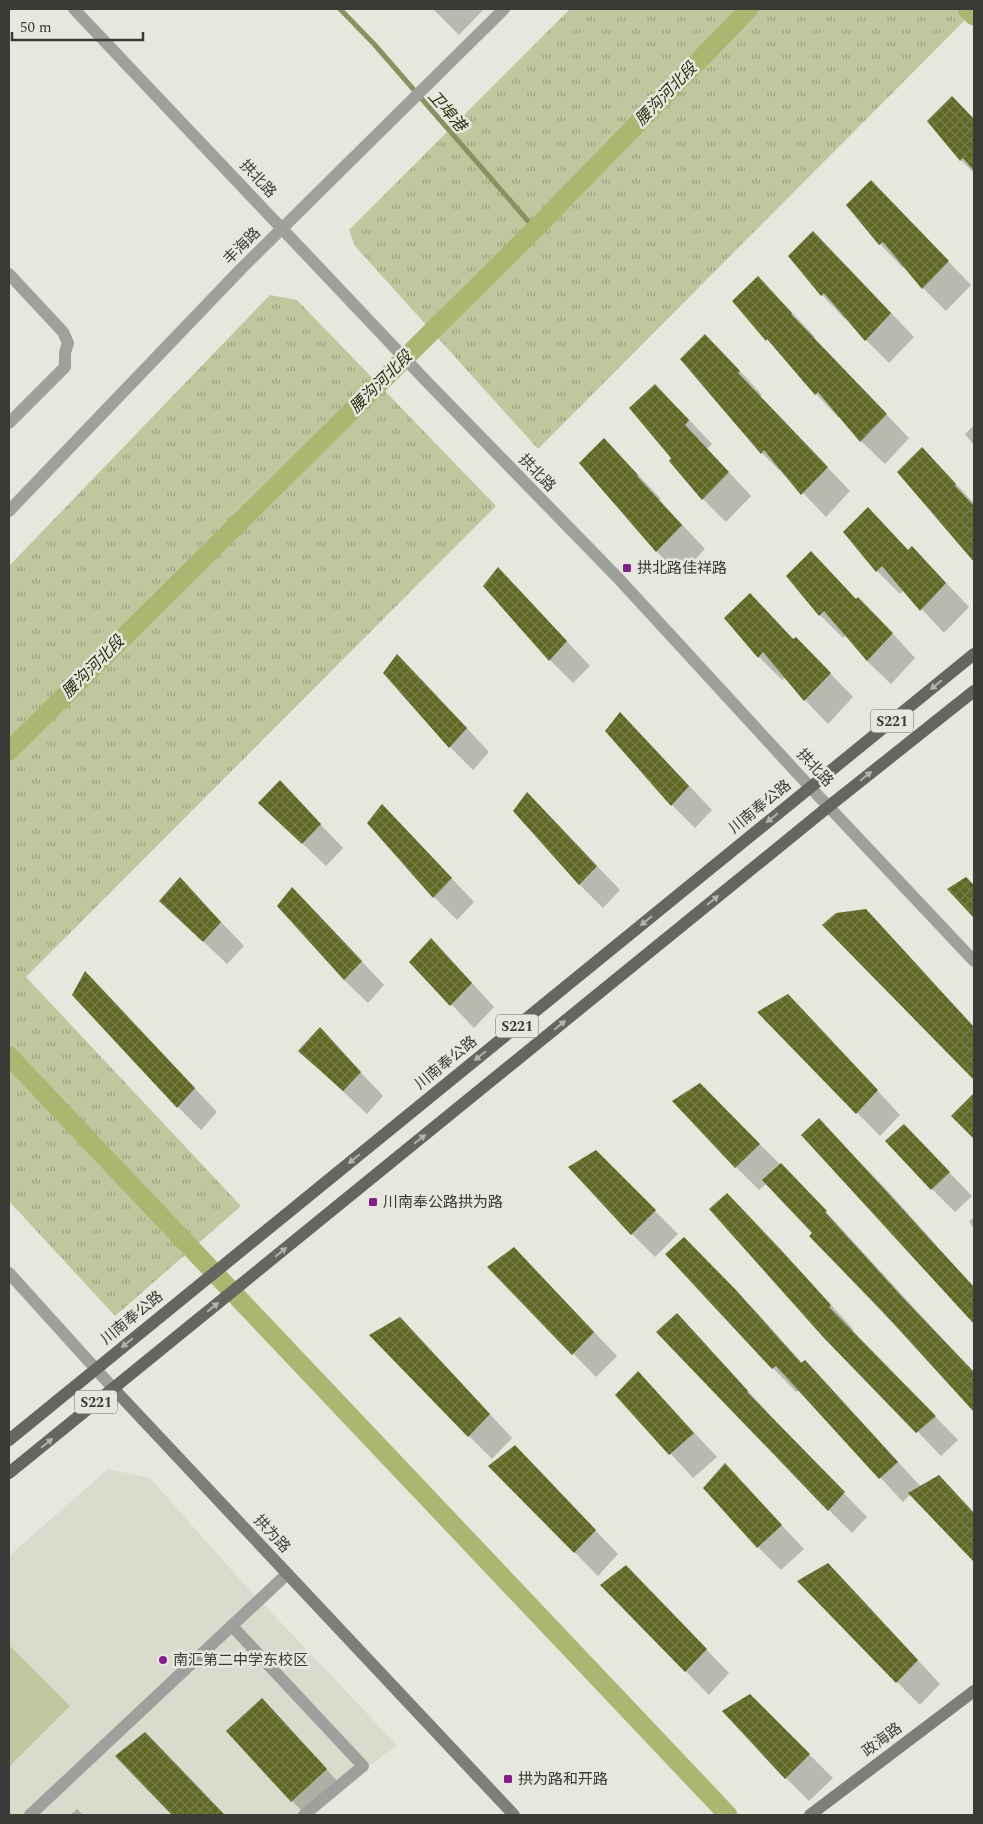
<svg xmlns="http://www.w3.org/2000/svg" width="983" height="1824" font-family="Spectral,'Noto Sans SC',serif">
<style>
.built{fill:#d9dccc}
.grass{fill:url(#grass-tufts)}
.garden{fill:#c0c79e}
.shadow{fill:#0003}
.lines{fill:none;stroke-linecap:round;stroke-linejoin:round}
.stream{stroke:#8a9160;stroke-width:5}
.canal{stroke:#acb671;stroke-width:19}
.building{fill:url(#building-cross-hatch)}
.street{stroke:#9fa09c;stroke-width:12}
.secondary{stroke:#7d7e79;stroke-width:12}
.primary{stroke:#65665f;stroke-width:12}
.oneway{fill:#b2b4ab}
.poi-dot{fill:#84208a;stroke:#e6e8de;stroke-width:2}
.labels{text-anchor:middle;dominant-baseline:central;stroke-width:5;stroke-linejoin:round;paint-order:stroke}
.shield{fill:#e6e8de;stroke:#6e6f69;stroke-width:1}
.shield-label{font-size:14px;font-weight:bold;fill:#3a3b37}
.street-label{font-size:15px;fill:#3a3b37;stroke:#e6e8de}
.poi-label{font-size:15px;fill:#3a3b37;stroke:#e6e8de;text-anchor:start}
.water-label{font-size:16px;font-style:italic;fill:#2a2e0f;stroke:#e6e8de}
</style>
<defs>
<pattern id="grass-tufts" width="24" height="20" patternUnits="userSpaceOnUse" patternTransform="scale(1.25)"><rect width="24" height="20" fill="#c0c79e"/><path d="M3 7l-1-3M5 7V3M7 7l1-3M15 17l-1-3M17 17v-4M19 17l1-3" fill="none" stroke="#9da382"/></pattern>
<pattern id="building-cross-hatch" width="8" height="8" patternUnits="userSpaceOnUse" patternTransform="scale(1.25)"><rect width="8" height="8" fill="#5f6723"/><path d="M0 0l8 8M0 8l8-8" fill="none" stroke="#787e4b"/></pattern>
</defs>
<rect width="100%" height="100%" fill="#e6e8de"/>
<path class="built" d="M108,1469l42,9 86,97 161,170 -91,70h-297v-259z"/>
<g class="grass">
<path d="M570,9h404v2l-436,438 -183,-203 -6,-16z"/>
<path d="M270,295l27,5 199,206 -470,471 215,229 -126,110 -106,-115v-635z"/>
</g>
<path class="garden" d="M9,1645l61,61 -61,61z"/>
<g class="shadow">
<path d="M433,9h51l-25,26z"/>
<path d="M952,98l22,22v53l-13,-13z"/>
<path d="M848,205h46l77,80 -25,26 -23,-23 -18,-22 -2,2 -23,-24z"/>
<path d="M837,256l77,81 -25,26 -23,-23 -19,-23 -2,2 -23,-24 -32,-38z"/>
<path d="M734,301h47l34,36 -2,1 96,100 -24,26 -24,-23 -21,-25 -1,2 -23,-24z"/>
<path d="M729,359l33,36 -2,2 90,94 -24,26 -40,-42 -1,1 -23,-23z"/>
<path d="M678,408l34,36 -5,5 44,47 -25,26 -23,-23 -32,-38 2,-3z"/>
<path d="M974,425v20l-9,-11z"/>
<path d="M604,439l57,60 -2,1 46,49 -25,26 -23,-23 -77,-89z"/>
<path d="M922,449l52,54v57l-76,-88z"/>
<path d="M868,509l41,42 26,20 34,36 -25,26 -40,-43 -4,4 -23,-23z"/>
<path d="M787,576l70,24 25,22 33,36 -24,26 -24,-23 -21,-26 -3,3 -23,-23z"/>
<path d="M485,586l36,6 69,74 -17,17 -23,-23z"/>
<path d="M773,618l21,22 25,22 34,35 -25,27 -23,-24 -20,-23 -3,3 -23,-23z"/>
<path d="M385,673l36,6 68,73 -16,18 -23,-23z"/>
<path d="M607,731l36,6 69,73 -17,18 -23,-23z"/>
<path d="M280,782l63,66 -17,18 -66,-63z"/>
<path d="M528,794l92,96 -17,18 -23,-23 -66,-74z"/>
<path d="M369,823l36,6 69,73 -17,18 -23,-23z"/>
<path d="M180,879l64,67 -17,18 -66,-63z"/>
<path d="M315,912l69,73 -16,18 -24,-23z"/>
<path d="M878,923l96,105v50l-150,-153z"/>
<path d="M411,962l43,1 40,44 -20,21z"/>
<path d="M108,996l109,116 -16,18 -23,-23z"/>
<path d="M759,1012l52,7 89,96 -20,21z"/>
<path d="M320,1029l63,67 -16,18 -67,-63z"/>
<path d="M700,1085l104,103 170,185v36l-164,-173 3,-3 -46,-50 -8,7 -23,-23z"/>
<path d="M819,1120l69,71 86,97v33l-61,-64z"/>
<path d="M927,1149l45,47 -17,16 -23,-23z"/>
<path d="M596,1152l82,82 -23,23 -23,-23z"/>
<path d="M974,1217v11l-5,-6z"/>
<path d="M750,1218l55,58 48,53 -1,2 106,109 -17,16 -47,-49z"/>
<path d="M667,1254l40,8 52,53 44,49 25,21 93,102 41,13 12,13v47l-63,-66 -8,8 -104,-112 -3,2 -23,-24z"/>
<path d="M489,1267l48,5 80,84 -21,21z"/>
<path d="M677,1315l23,23 70,77 -1,1 98,101 -15,16 -23,-23z"/>
<path d="M423,1342l89,96 -20,21 -23,-23z"/>
<path d="M638,1373l79,84 -24,21 -76,-83z"/>
<path d="M725,1465l79,84 -23,21 -23,-23z"/>
<path d="M490,1466l48,4 80,84 -20,22z"/>
<path d="M602,1585l47,5 80,83 -20,22z"/>
<path d="M851,1588l89,96 -20,21 -23,-23z"/>
<path d="M750,1696l83,82 -24,23 -23,-23z"/>
<path d="M262,1700l80,86 -36,29 -14,-14z"/>
<path d="M157,1745l67,70h-51l-56,-59z"/>
<path d="M77,1809l6,6h-13z"/>
</g>
<g class="lines">
<path class="stream" d="M340,9l34,35 161,185"/>
<g class="canal">
<path d="M967,9l7,7"/>
<path d="M9,751l526,-522 214,-220"/>
<path d="M9,1056l719,759"/>
</g>
</g>
<g class="building">
<path d="M952,96l22,23v52l-11,-13 -3,3 -33,-40z"/>
<path d="M871,180l78,81 -27,28 -39,-47 -4,3 -33,-40z"/>
<path d="M813,231l78,82 -26,28 -41,-48 -3,3 -33,-40z"/>
<path d="M758,276l34,37 -1,1 96,100 -27,28 -42,-50 -3,3 -48,-56 -1,2 -34,-40z"/>
<path d="M705,334l35,37 -2,2 90,94 -27,28 -37,-45 -3,4 -81,-95z"/>
<path d="M655,384l34,36 -4,5 44,47 -27,28 -33,-39 2,-3 -42,-50z"/>
<path d="M604,438l34,37 -1,1 45,49 -26,27 -77,-89z"/>
<path d="M922,447l34,37 -1,2 19,20v56l-77,-90z"/>
<path d="M868,507l40,43 4,-4 34,37 -26,28 -38,-45 -6,6 -33,-40z"/>
<path d="M811,551l45,48 2,-2 35,36 -26,28 -43,-50 -5,5 -33,-40z"/>
<path d="M498,567l69,74 -18,20 -66,-75z"/>
<path d="M750,593l43,46 3,-2 35,36 -27,28 -41,-49 -5,6 -34,-40z"/>
<path d="M397,654l70,74 -18,20 -66,-75z"/>
<path d="M620,712l69,74 -18,20 -66,-75z"/>
<path d="M280,780l41,44 -19,20 -44,-41z"/>
<path d="M527,792l70,74 -18,19 -66,-74z"/>
<path d="M382,804l70,74 -19,20 -66,-75z"/>
<path d="M180,877l41,45 -18,20 -44,-41z"/>
<path d="M966,877l8,8v33l-27,-29z"/>
<path d="M292,887l70,74 -18,19 -67,-74z"/>
<path d="M866,909l108,118v53l-152,-155 14,-12z"/>
<path d="M431,938l41,45 -22,23 -41,-44z"/>
<path d="M85,971l110,117 -18,20 -105,-113z"/>
<path d="M788,994l90,96 -22,24 -99,-102z"/>
<path d="M320,1027l41,45 -18,19 -45,-40z"/>
<path d="M700,1083l60,61 -25,24 -63,-67z"/>
<path d="M974,1093v46l-23,-23z"/>
<path d="M819,1118l155,169v37l-173,-189z"/>
<path d="M904,1124l46,48 -19,18 -46,-49z"/>
<path d="M596,1150l60,60 -25,25 -63,-68z"/>
<path d="M781,1163l46,48 -2,1 79,87 70,73v40l-91,-100 -74,-76 3,-3 -50,-53z"/>
<path d="M727,1193l55,58 49,54 -2,2 107,109 -20,17 -93,-96 -114,-128z"/>
<path d="M684,1237l52,53 65,73 4,-3 93,102 -19,17 -103,-113 -4,3 -107,-115z"/>
<path d="M514,1247l80,85 -22,23 -85,-88z"/>
<path d="M677,1313l71,78 -1,1 98,100 -17,19 -172,-179z"/>
<path d="M400,1317l90,97 -22,23 -99,-102z"/>
<path d="M638,1371l56,62 -25,22 -54,-60z"/>
<path d="M515,1445l81,85 -22,23 -86,-87z"/>
<path d="M725,1463l57,62 -25,23 -54,-60z"/>
<path d="M939,1475l35,38v49l-66,-69z"/>
<path d="M828,1563l90,97 -22,23 -99,-102z"/>
<path d="M626,1565l81,84 -22,23 -85,-87z"/>
<path d="M750,1694l60,60 -25,25 -63,-68z"/>
<path d="M262,1698l65,71 -36,33 -65,-71z"/>
<path d="M145,1732l80,83h-53l-57,-59z"/>
</g>
<g class="lines">
<g class="street">
<path d="M74,9l355,375 189,194 192,209 164,174"/>
<path d="M9,274l54,58 5,11 -3,10v14l-56,56"/>
<path d="M9,511l232,-242 263,-260"/>
<path d="M9,1273l104,115"/>
<path d="M232,1626l131,140 -59,49"/>
<path d="M30,1815l257,-241"/>
</g>
<g class="secondary">
<path d="M113,1388l401,427"/>
<path d="M810,1815l164,-124"/>
</g>
<g class="primary">
<path d="M9,1440l965,-786"/>
<path d="M9,1473l819,-666 146,-116"/>
</g>
</g>
<defs><path id="oneway-solid" d="M-6-.8H1V-3.2L6.5 0L1 3.2V.8H-6Z" transform="scale(1.25)"/></defs>
<g class="oneway">
<use href="#oneway-solid" transform="translate(936 685) rotate(141)"/>
<use href="#oneway-solid" transform="translate(866 776) rotate(-39)"/>
<use href="#oneway-solid" transform="translate(772 818) rotate(141)"/>
<use href="#oneway-solid" transform="translate(713 900) rotate(-39)"/>
<use href="#oneway-solid" transform="translate(646 921) rotate(141)"/>
<use href="#oneway-solid" transform="translate(560 1025) rotate(-39)"/>
<use href="#oneway-solid" transform="translate(480 1056) rotate(141)"/>
<use href="#oneway-solid" transform="translate(420 1139) rotate(-39)"/>
<use href="#oneway-solid" transform="translate(354 1159) rotate(141)"/>
<use href="#oneway-solid" transform="translate(281 1252) rotate(-39)"/>
<use href="#oneway-solid" transform="translate(213 1307) rotate(-39)"/>
<use href="#oneway-solid" transform="translate(127 1343) rotate(141)"/>
<use href="#oneway-solid" transform="translate(47 1443) rotate(-39)"/>
</g>
<g class="poi-dot">
<rect x="622" y="563" width="10" height="10" rx="2.5"/>
<rect x="368" y="1197" width="10" height="10" rx="2.5"/>
<circle cx="163" cy="1660" r="5"/>
<rect x="503" y="1774" width="10" height="10" rx="2.5"/>
</g>
<g class="labels">
<g class="shield">
<rect x="871" y="709.5" width="42" height="23" rx="4"/>
<rect x="496" y="1014.5" width="42" height="23" rx="4"/>
<rect x="75" y="1390.5" width="42" height="23" rx="4"/>
</g>
<g class="shield-label">
<text x="892" y="721">S221</text>
<text x="517" y="1026">S221</text>
<text x="96" y="1402">S221</text>
</g>
<g class="street-label">
<text transform="translate(258 179) rotate(47)">拱北路</text>
<text transform="translate(242 246) rotate(-45)">丰海路</text>
<text transform="translate(537 473) rotate(46)">拱北路</text>
<text transform="translate(815 768) rotate(47)">拱北路</text>
<text transform="translate(760 807) rotate(-39)">川南奉公路</text>
<text transform="translate(446 1063) rotate(-39)">川南奉公路</text>
<text transform="translate(132 1318) rotate(-39)">川南奉公路</text>
<text transform="translate(272 1534) rotate(47)">拱为路</text>
<text transform="translate(882 1740) rotate(-37)">政海路</text>
</g>
<g class="poi-label">
<text x="637" y="568">拱北路佳祥路</text>
<text x="383" y="1202">川南奉公路拱为路</text>
<text x="173" y="1660">南汇第二中学东校区</text>
<text x="518" y="1779">拱为路和开路</text>
</g>
<g class="water-label">
<text transform="translate(666 94) rotate(-46)">腰沟河北段</text>
<text transform="translate(447 111) rotate(49)">卫埠港</text>
<text transform="translate(381 382) rotate(-45)">腰沟河北段</text>
<text transform="translate(93 667) rotate(-45)">腰沟河北段</text>
</g>
</g>
<rect width="983" height="1824" fill="none" stroke="#3a3b37" stroke-width="20"/>
<path d="M12 32v8h131v-8" fill="none" stroke="#3a3b37" stroke-width="2.5"/>
<text x="20" y="32" font-size="15" fill="#3a3b37" stroke="#e6e8de" stroke-width="4" paint-order="stroke">50 m</text>
</svg>
